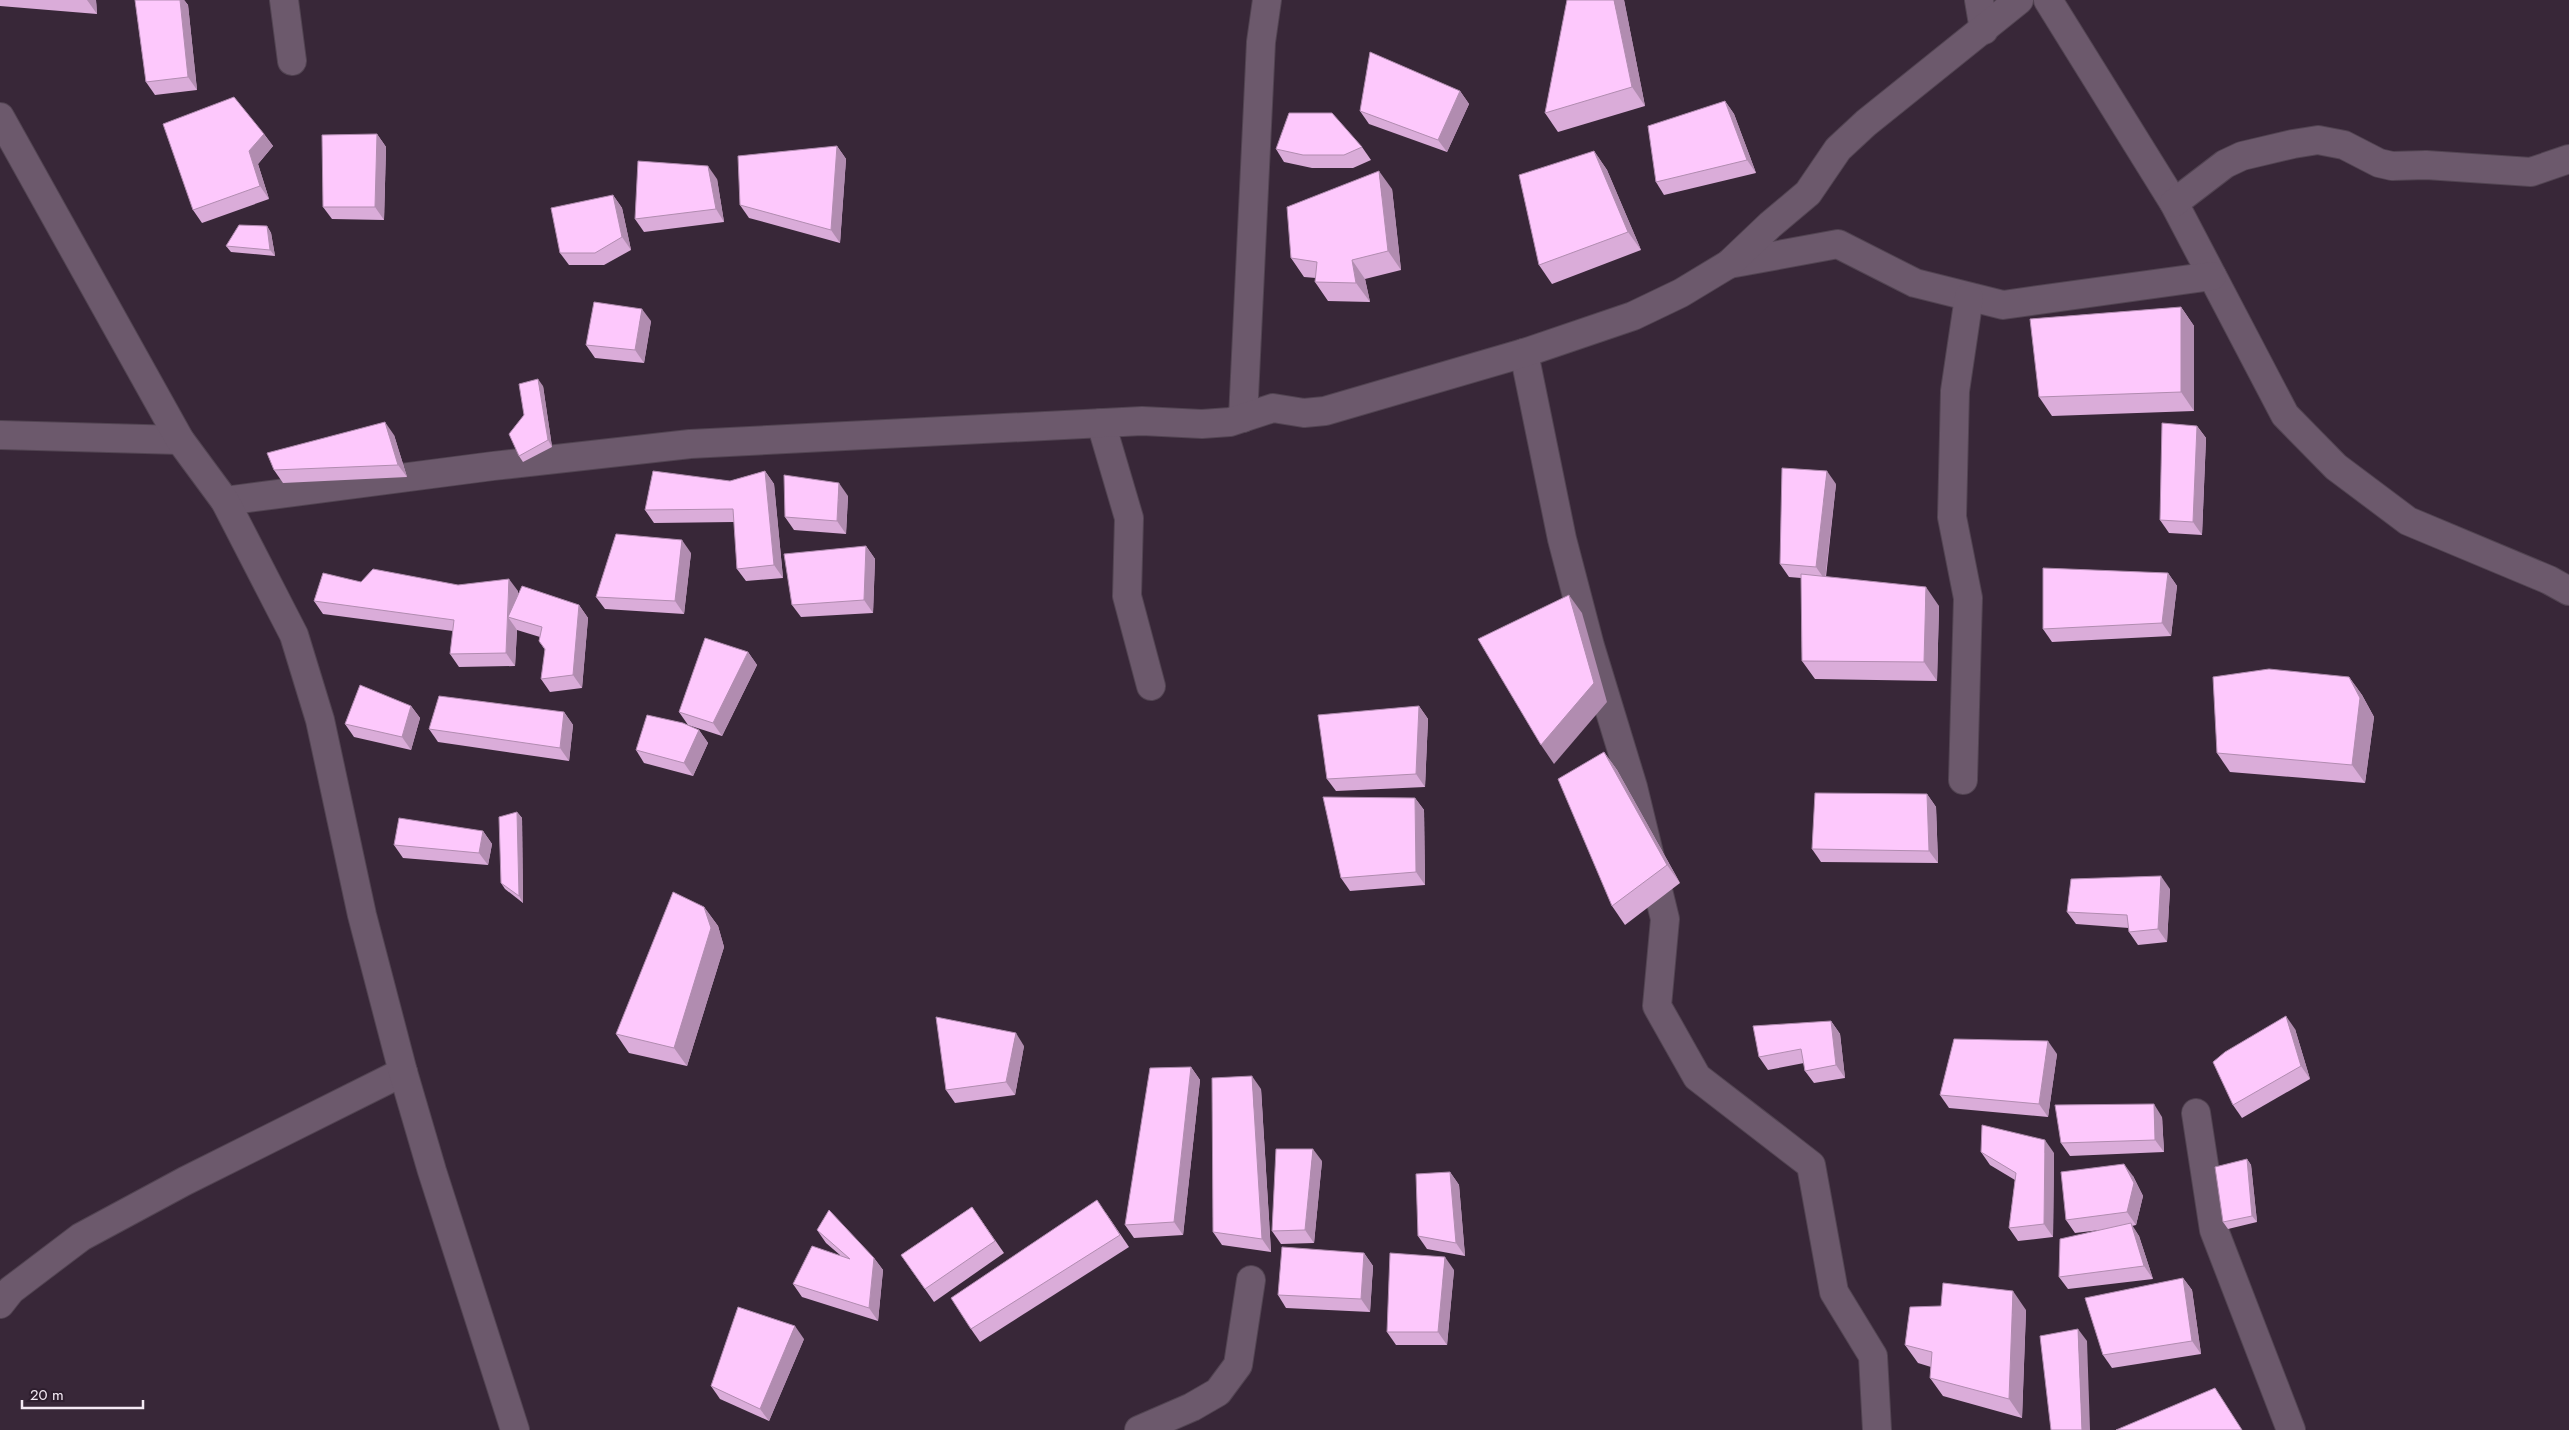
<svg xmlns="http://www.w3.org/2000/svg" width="2569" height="1430" font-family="Jost,sans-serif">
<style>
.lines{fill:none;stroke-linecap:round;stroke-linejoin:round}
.street-casing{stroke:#524452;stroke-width:30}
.secondary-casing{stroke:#524452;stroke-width:30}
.street{stroke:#6c596c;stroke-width:28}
.secondary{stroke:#6c596c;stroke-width:28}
.wall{fill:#daacd9}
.shaded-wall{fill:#b18cb0}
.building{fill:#fdc8fc;stroke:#b18cb0}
</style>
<rect width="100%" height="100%" fill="#382738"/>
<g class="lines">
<defs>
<g id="street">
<path d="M284,0l8,61"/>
<path d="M1979,0l5,30"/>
<path d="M2048,0l126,203 111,212 51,52 72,54 141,59 20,11"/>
<path d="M2174,203l51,-39 17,-8 51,-12 25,-4 26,5 35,18 13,3 34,-1 105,7 38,-13"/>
<path d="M1729,264l109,-20 77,39 88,22 209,-29"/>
<path d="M1524,353l38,186 28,107 43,141 32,132 -8,87 40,71 114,88 23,127 39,64 4,74"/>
<path d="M1243,418l18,-376 6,-42"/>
<path d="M1101,423l28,95 -2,78 24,90"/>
<path d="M0,435l180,5"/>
<path d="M225,501l268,-35 197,-22 452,-23 60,3 28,-2 43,-14 31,5 21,-2 199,-58 109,-37 48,-23 48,-29 41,-39 38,-32 30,-44 28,-26 153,-123"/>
<path d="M1963,780l5,-182 -16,-81 3,-126 14,-94"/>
<path d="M2196,1113l18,117 77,200"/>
<path d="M0,1304l11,-14 70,-53 104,-56 218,-109"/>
<path d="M1139,1430l53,-23 26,-15 20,-27 13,-85"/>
</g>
<path id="secondary" d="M0,117l180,323 45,61 69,134 26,85 42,195 41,157 29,99 83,259"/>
</defs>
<use href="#street" class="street-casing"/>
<use href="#secondary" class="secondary-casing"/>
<use href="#street" class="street"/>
<use href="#secondary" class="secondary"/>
</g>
<g class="wall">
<path d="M0,0h96l1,14 -97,-8z"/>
<path d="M135,0h49l4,5 9,85 -42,5 -9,-13z"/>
<path d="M1624,0l21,106 -87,26 -13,-19z"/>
<path d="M1460,91l9,13 -22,48 -78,-28 -9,-13z"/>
<path d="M1725,101l9,13 22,59 -92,22 -8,-13z"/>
<path d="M264,134l9,12 -15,18 11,35 -67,24 -9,-13z"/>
<path d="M377,134l9,13 -2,73 -52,-1 -9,-12z"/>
<path d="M837,146l9,13 -6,84 -91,-25 -9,-13z"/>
<path d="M1362,147l9,13 -18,8h-41l-28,-6 -8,-13z"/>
<path d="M1594,151l13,19 34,80 -89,34 -13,-19z"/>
<path d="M717,179l7,43 -80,10 -9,-13z"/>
<path d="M1392,189l9,81 -36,9 5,23 -42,-1 -13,-19 1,-4 -12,-1 -13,-19z"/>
<path d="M613,195l9,13 9,42 -27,15h-35l-9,-12z"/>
<path d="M267,226l4,7 4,23 -44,-4 -5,-6z"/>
<path d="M2181,307l13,19v85l-142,5 -13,-19z"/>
<path d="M651,321l-7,42 -49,-5 -9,-13z"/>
<path d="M543,386l9,61 -29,15 -4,-6 5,-41z"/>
<path d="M2197,426l9,12 -4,97 -33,-2 -9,-13z"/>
<path d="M394,435l13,42 -124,6 -9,-13z"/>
<path d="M765,471l9,13 9,94 -37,3 -9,-12 -3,-47 -80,1 -9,-13 85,-29z"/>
<path d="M1836,484l-10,93 113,29 -2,75 -122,-2 -13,-18 -1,-83 -12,-1 -9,-13z"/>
<path d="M848,496l-2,38 -52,-4 -9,-13z"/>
<path d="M866,546l9,13 -2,54 -72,4 -9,-12z"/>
<path d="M691,553l-7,61 -79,-5 -9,-12z"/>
<path d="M2168,573l9,13 -6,50 -119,6 -9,-13z"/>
<path d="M361,582l97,3 60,6v2l61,12 9,13 -6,70 -32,4 -9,-13 4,-29 -6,-9 1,-4 -23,-7 -2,36 -56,1 -9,-13 3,-23 -130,-17 -9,-13z"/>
<path d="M748,652l9,13 -35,71 -34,-11 -9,-13z"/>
<path d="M2349,677l13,18 12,22 -9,66 -135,-11 -13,-19z"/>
<path d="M411,706l9,12 -9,32 -57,-13 -9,-13z"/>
<path d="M1419,706l9,13 -3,68 -89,4 -9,-12z"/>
<path d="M564,712l9,13 -4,36 -131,-19 -9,-13z"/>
<path d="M699,730l9,13 -15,33 -49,-13 -8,-13z"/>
<path d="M1604,752l13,18 63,113 -55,42 -13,-19z"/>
<path d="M1927,794l9,13 2,56 -117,-1 -9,-13z"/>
<path d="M1415,798l9,12 1,75 -75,6 -9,-13z"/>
<path d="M517,812l5,6 1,85 -18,-14 -4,-6z"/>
<path d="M483,831l9,13 -4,21 -85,-7 -9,-13z"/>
<path d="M2170,889l-3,53 -29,3 -9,-13v-4l-53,-4 -9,-12z"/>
<path d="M704,907l14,19 6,21 -37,119 -58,-13 -13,-19z"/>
<path d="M1831,1021l9,13 5,44 -31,5 -9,-12 -1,-8 -36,7 -9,-13z"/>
<path d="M2295,1029l15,50 -68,39 -9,-13z"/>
<path d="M1024,1046l-9,49 -60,8 -9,-13z"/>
<path d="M2057,1054l-9,63 -99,-9 -9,-13z"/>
<path d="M1191,1067l9,13 -17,155 -49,3 -9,-13z"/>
<path d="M1261,1089l10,163 -49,-7 -9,-13z"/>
<path d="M2162,1117l2,35 -94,4 -9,-13z"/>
<path d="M1981,1152l73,1 -1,84 -35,4 -9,-13 6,-48 -25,-15z"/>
<path d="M2247,1159l4,6 6,57 -29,7 -5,-7z"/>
<path d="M1322,1161l-8,82 -33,1 -9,-13z"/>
<path d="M1450,1172l9,13 6,71 -38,-7 -9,-13z"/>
<path d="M2133,1176l10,20 -7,29 -4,1 7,10 14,43 -85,10 -9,-12 41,-47 -25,3 -9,-13z"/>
<path d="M972,1207l32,46 -70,49 -33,-47z"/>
<path d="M1106,1213l23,34 -149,95 -9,-13z"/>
<path d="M817,1230l57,28 9,12 -5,51 -76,-24 -9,-13 47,-29 -14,-12z"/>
<path d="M1364,1253l9,13 -3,46 -84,-4 -8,-13z"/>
<path d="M1454,1270l-7,75h-51l-9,-13z"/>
<path d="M2183,1278l9,12 9,64 -89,14 -9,-13z"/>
<path d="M2026,1310l-4,108 -79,-22 -13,-18 1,-11 -13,-4 -13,-18z"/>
<path d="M804,1339l-35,82 -49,-22 -9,-13z"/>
</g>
<g class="shaded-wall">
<path d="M87,0h9l1,14z"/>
<path d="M180,0h4l4,5 9,85 -9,-13z"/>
<path d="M1614,0h10l21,106 -13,-19z"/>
<path d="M1460,91l9,13 -22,48 -9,-12z"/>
<path d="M1725,101l9,13 22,59 -9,-13z"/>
<path d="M264,134l9,12 -15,18 11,35 -9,-13 -11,-35z"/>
<path d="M377,134l9,13 -2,73 -9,-13z"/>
<path d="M837,146l9,13 -6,84 -9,-13z"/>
<path d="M1594,151l13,19 34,80 -13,-18z"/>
<path d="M708,166l9,13 7,43 -8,-13z"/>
<path d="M1379,171l13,18 9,81 -13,-19z"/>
<path d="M613,195l9,13 9,42 -9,-13z"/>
<path d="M267,226l4,7 4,23 -5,-6z"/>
<path d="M1352,260l13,19 5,23 -14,-19z"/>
<path d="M2181,307l13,19v85l-13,-19z"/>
<path d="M642,309l9,12 -7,42 -9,-13z"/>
<path d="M538,379l5,7 9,61 -4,-7z"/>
<path d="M385,422l9,13 13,42 -9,-12z"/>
<path d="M2197,426l9,12 -4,97 -9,-13z"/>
<path d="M765,471l9,13 9,94 -9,-13z"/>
<path d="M1827,471l9,13 -11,96 -9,-13z"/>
<path d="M839,483l9,13 -2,38 -9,-13z"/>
<path d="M682,540l9,13 -7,61 -9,-13z"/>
<path d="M866,546l9,13 -2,54 -9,-13z"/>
<path d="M2168,573l9,13 -6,50 -9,-13z"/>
<path d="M509,579l9,12 -1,29 -9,-3z"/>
<path d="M1926,587l13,19 -2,75 -13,-19z"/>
<path d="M1569,595l13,18 25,89 -53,62 -13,-19z"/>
<path d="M579,605l9,13 -6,70 -9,-13z"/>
<path d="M508,617l9,13 -2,36 -9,-13z"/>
<path d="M748,652l9,13 -35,71 -9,-13z"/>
<path d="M2349,677l13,18 12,22 -9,66 -13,-18z"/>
<path d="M411,706l9,12 -9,32 -9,-13z"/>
<path d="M1419,706l9,13 -3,68 -9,-13z"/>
<path d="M564,712l9,13 -4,36 -9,-13z"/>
<path d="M699,730l9,13 -15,33 -9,-13z"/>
<path d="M1604,752l13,18 63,113 -13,-18z"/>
<path d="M1927,794l9,13 2,56 -9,-12z"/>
<path d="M1415,798l9,12 1,75 -9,-13z"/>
<path d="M517,812l5,6 1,85 -4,-7z"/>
<path d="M483,831l9,13 -4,21 -9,-12z"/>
<path d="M2161,876l9,13 -3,53 -9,-13z"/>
<path d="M704,907l14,19 6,21 -37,119 -13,-18z"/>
<path d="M2286,1016l9,13 15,50 -9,-13z"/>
<path d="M1831,1021l9,13 5,44 -9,-13z"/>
<path d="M1016,1033l8,13 -9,49 -9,-13z"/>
<path d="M2048,1041l9,13 -9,63 -9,-13z"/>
<path d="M1191,1067l9,13 -17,155 -9,-13z"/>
<path d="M1252,1076l9,13 10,163 -9,-13z"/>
<path d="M2154,1104l8,13 2,35 -9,-12z"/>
<path d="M2045,1140l9,13 -1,84 -9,-13z"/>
<path d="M1313,1149l9,12 -8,82 -9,-13z"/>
<path d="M2247,1159l4,6 6,57 -5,-6z"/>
<path d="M2124,1164l9,12 10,20 -7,29 -9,-13z"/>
<path d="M1450,1172l9,13 6,71 -9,-13z"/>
<path d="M2131,1223l8,13 14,43 -9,-13z"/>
<path d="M1364,1253l9,13 -3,46 -9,-13z"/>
<path d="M1445,1257l9,13 -7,75 -9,-13z"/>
<path d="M874,1258l9,12 -5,51 -9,-13z"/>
<path d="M2183,1278l9,12 9,64 -9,-13z"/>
<path d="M2013,1291l13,19 -4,108 -13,-19z"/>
<path d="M795,1326l9,13 -35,82 -9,-12z"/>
<path d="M2078,1329l9,12 3,89h-8z"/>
</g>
<g class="building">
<path d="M135,0h45l8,77 -42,5z"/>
<path d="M1567,0h47l18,87 -87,26z"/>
<path d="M1370,52l90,39 -22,49 -78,-29z"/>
<path d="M234,97l30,37 -15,17 11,35 -67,24 -30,-86z"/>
<path d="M1725,101l22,59 -91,22 -8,-56z"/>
<path d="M1289,113h43l30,34 -18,8h-41l-27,-6z"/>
<path d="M377,134l-2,73h-52l-1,-72z"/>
<path d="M837,146l-6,84 -91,-25 -2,-49z"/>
<path d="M1594,151l34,81 -89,33 -20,-90z"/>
<path d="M638,161l70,5 8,43 -81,10z"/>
<path d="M1379,171l9,80 -36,9 4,23 -41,-1 2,-20 -26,-4 -4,-51z"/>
<path d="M613,195l9,42 -27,16h-35l-9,-45z"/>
<path d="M239,225l28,1 3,24 -44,-4z"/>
<path d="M594,302l48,7 -7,41 -49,-5z"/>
<path d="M2181,307v85l-142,5 -9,-78z"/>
<path d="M538,379l10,61 -29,16 -10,-22 15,-19 -5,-31z"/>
<path d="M385,422l13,43 -124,5 -7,-17z"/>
<path d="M2162,423l35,3 -4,96 -33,-2z"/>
<path d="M1782,468l45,3 -11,96 -36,-3z"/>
<path d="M653,471l77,10 35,-10 9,94 -37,4 -4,-60 -88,1z"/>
<path d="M784,475l55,8 -2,38 -52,-4z"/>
<path d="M616,534l66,6 -7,61 -79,-4z"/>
<path d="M866,546l-2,54 -72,5 -8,-51z"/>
<path d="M2043,568l125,5 -6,50 -119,6z"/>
<path d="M373,569l85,16 51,-6 -3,74 -56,1 4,-34 -140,-19 9,-28 38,9z"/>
<path d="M1801,574l125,13 -2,75 -122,-1z"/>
<path d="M522,586l57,19 -6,70 -32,4 4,-30 -6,-8 3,-14 -34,-10z"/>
<path d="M1569,595l25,88 -53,62 -63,-106z"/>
<path d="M705,638l43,14 -35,71 -34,-11z"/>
<path d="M2269,669l80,8 11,21 -8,67 -135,-12 -4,-76z"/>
<path d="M360,685l51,21 -9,31 -57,-13z"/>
<path d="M439,696l125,16 -4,36 -131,-19z"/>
<path d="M1419,706l-3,68 -89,5 -9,-64z"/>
<path d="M647,715l36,8 16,7 -15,33 -48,-13z"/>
<path d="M1604,752l63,113 -55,41 -54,-127z"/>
<path d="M1815,793l112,1 2,57 -117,-2z"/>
<path d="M1323,797l92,1 1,74 -75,6z"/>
<path d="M517,812l2,84 -18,-13 -2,-66z"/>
<path d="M399,818l84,13 -4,22 -85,-8z"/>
<path d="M2161,876l-3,53 -29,3 -2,-17 -60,-3 4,-33z"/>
<path d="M673,892l31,15 7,21 -37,120 -58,-14z"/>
<path d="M2286,1016l15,50 -68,39 -20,-43 12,-10z"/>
<path d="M936,1017l80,16 -10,49 -60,8z"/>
<path d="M1831,1021l5,44 -31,6 -4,-22 -42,8 -6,-31z"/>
<path d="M1954,1039l94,2 -9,63 -99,-9z"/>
<path d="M1191,1067l-17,155 -49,3 25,-157z"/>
<path d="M1252,1076l10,163 -49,-7 -1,-154z"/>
<path d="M2154,1104l1,36 -94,3 -6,-38z"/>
<path d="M1982,1125l63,15 -1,84 -35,4 7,-55 -35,-21z"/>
<path d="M1276,1149h37l-8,81 -33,1z"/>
<path d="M2247,1159l5,57 -29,6 -8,-55z"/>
<path d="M2124,1164l10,19 -7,29 -61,8 -5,-48z"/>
<path d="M1450,1172l6,71 -38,-7 -2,-62z"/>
<path d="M1097,1200l23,35 -149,94 -20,-31z"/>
<path d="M972,1207l23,34 -70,48 -24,-34z"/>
<path d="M829,1210l45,48 -5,50 -76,-24 19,-38 38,13 -33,-29z"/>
<path d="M2131,1223l13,43 -85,11 1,-38z"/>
<path d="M1282,1247l82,6 -3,46 -83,-4z"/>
<path d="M1390,1253l55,4 -7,75h-51z"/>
<path d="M2183,1278l9,63 -89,14 -18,-57z"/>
<path d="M1943,1283l70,8 -4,108 -79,-21 2,-26 -27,-7 5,-38 31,-1z"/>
<path d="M738,1307l57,19 -35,83 -49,-23z"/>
<path d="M2078,1329l4,101h-31l-11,-94z"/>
<path d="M2215,1388l27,42h-126z"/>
</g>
<path d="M22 1400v8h121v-8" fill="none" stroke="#f4e9f4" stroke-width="2.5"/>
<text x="30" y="1400" font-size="15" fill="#f4e9f4" stroke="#2e1e2e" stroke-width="4" paint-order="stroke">20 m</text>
</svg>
